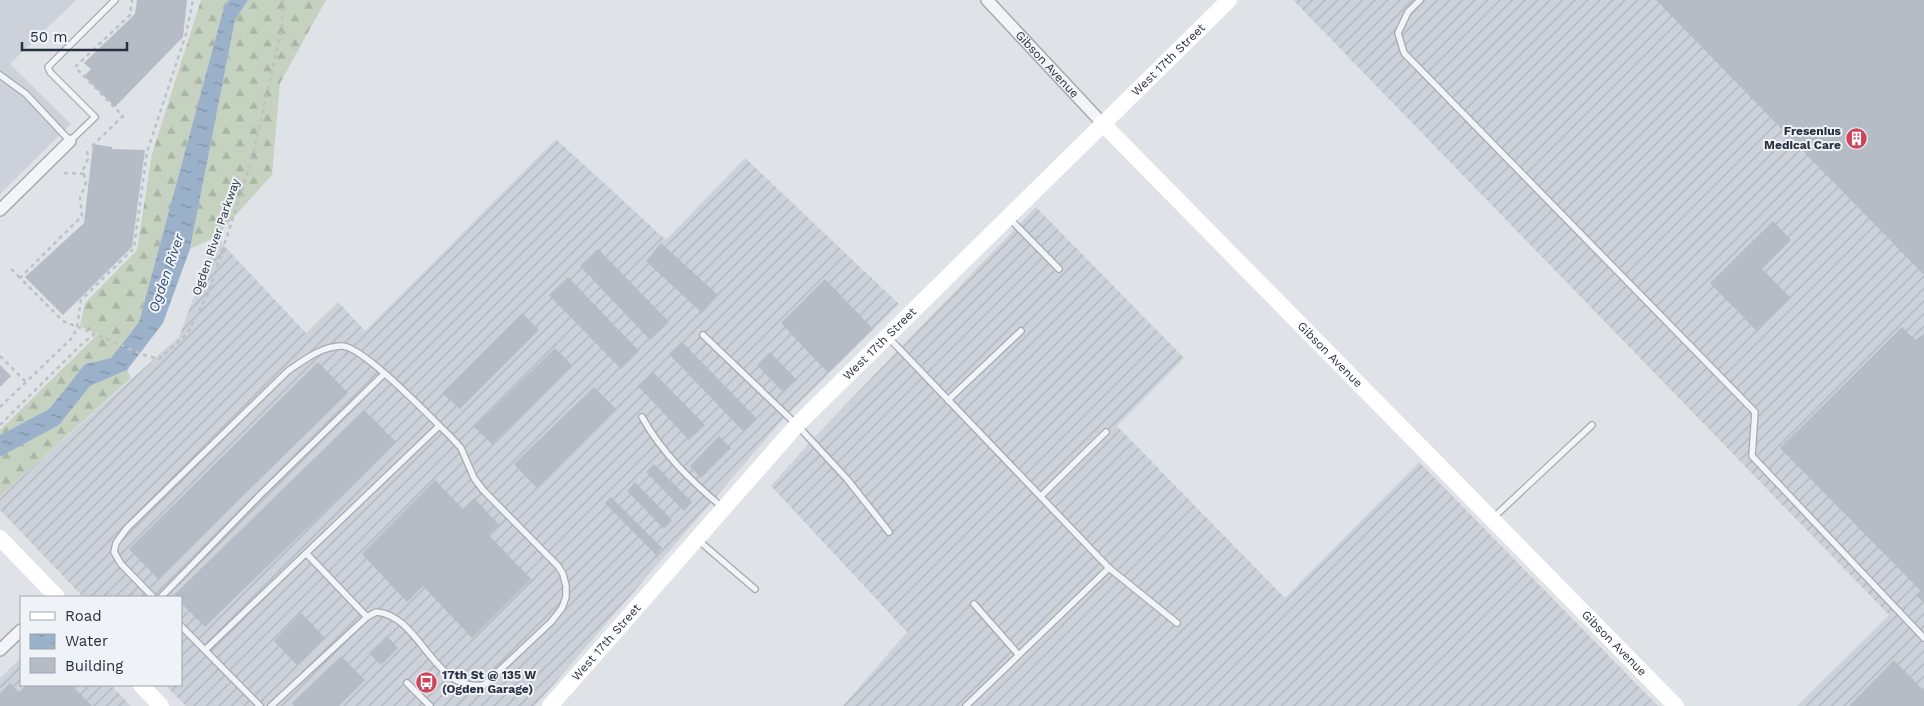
<svg xmlns="http://www.w3.org/2000/svg" width="1924" height="706" font-family="'Work Sans',sans-serif">
<style>
.built{fill:#cdd2da}
.industrial{fill:url(#industrial-furrows)}
.forest{fill:url(#forest-firs)}
.water{fill:url(#water-ripples)}
.building{fill:#b6bcc5}
.lines{fill:none;stroke-linecap:round;stroke-linejoin:round}
.lane-casing{stroke:#a4aab2;stroke-width:8}
.street-casing{stroke:#a4aab2;stroke-width:14}
.path{stroke:#bdc1c7;stroke-width:2.5;stroke-dasharray:4 4;stroke-linecap:butt}
.lane{stroke:#f2f4f7;stroke-width:5.5}
.street{stroke:#f2f4f7;stroke-width:11}
.secondary{stroke:#fff;stroke-width:16}
.labels{text-anchor:middle;dominant-baseline:central;stroke-width:4;stroke-linejoin:round;paint-order:stroke}
.street-label{font-size:12px;fill:#283140;stroke:#eff2f6}
.poi-label{font-size:12px;font-weight:bold;fill:#283140;stroke:#eff2f6;text-anchor:end}
.water-label{font-size:14px;font-style:italic;fill:#325074;stroke:#eff2f6}
</style>
<defs>
<pattern id="industrial-furrows" width="10" height="10" patternUnits="userSpaceOnUse" patternTransform="scale(1.25)"><rect width="10" height="10" fill="#cdd2da"/><path d="M-1 1l2-2M0 10L10 0M9 11l2-2" fill="none" stroke="#b0b5bc"/></pattern>
<pattern id="forest-firs" width="22" height="20" patternUnits="userSpaceOnUse" patternTransform="scale(1.25)"><rect width="22" height="20" fill="#c5d2c0"/><path d="M5 1l3.5 6h-7zM16 11l3.5 6h-7z" fill="#a9b5a6"/></pattern>
<pattern id="water-ripples" width="26" height="14" patternUnits="userSpaceOnUse" patternTransform="scale(1.25)"><rect width="26" height="14" fill="#9ab1c9"/><path d="M2 4q2-2 4 0t4 0M15 11q2-2 4 0t4 0" fill="none" stroke="#7e91a5"/></pattern>
</defs>
<rect width="100%" height="100%" fill="#dfe3e8"/>
<path class="built" d="M0,0h76l-66,64 61,60 -71,70z"/>
<g class="industrial">
<path d="M1293,0h631v706h-127l92,-91z"/>
<path d="M556,139l110,101 79,-82 154,146 -114,113 -250,289h-349l-21,-21h16v-88h-98l-83,-87v-14l179,-159 37,-100 90,96 32,-31 27,29z"/>
<path d="M1036,207l148,151 -67,68 168,172 134,-136 239,244h-815l64,-74 -136,-146 38,-43z"/>
<path d="M21,658v27h90l20,21h-131v-28z"/>
</g>
<g class="forest">
<path d="M201,0h28l-5,7 -85,315 -28,36 -26,6 -36,45 -49,26v-5l98,-96 -18,-8 5,-23 52,-53 15,-96z"/>
<path d="M248,0h78l-46,83 -8,92 -56,62 -26,12 45,-229z"/>
<path d="M127,370l4,8 -131,118v-39l59,-32 31,-39z"/>
</g>
<path class="water" d="M229,0h19l-13,20 -45,229 -27,74 -36,47 -37,16 -31,39 -59,32v-22l49,-26 36,-45 26,-6 28,-36 85,-315z"/>
<g class="building">
<path d="M137,0h50l-4,37 -68,70 -31,-31 7,-7 -7,-6 51,-49z"/>
<path d="M1656,0h268v275z"/>
<path d="M93,144l19,3v2l33,1 -13,97 -69,68 -38,-38 59,-54z"/>
<path d="M1773,221l18,19 -29,29 28,28 -34,33 -46,-47z"/>
<path d="M661,243l57,52 -16,18 -56,-52z"/>
<path d="M598,249l71,73 -19,18 -70,-74z"/>
<path d="M568,277l71,74 -18,18 -72,-74z"/>
<path d="M825,279l48,50 -45,44 -47,-50z"/>
<path d="M522,313l17,17 -79,79 -18,-16z"/>
<path d="M1902,327l13,13 9,-6v269l-8,-8 5,-4 -141,-143z"/>
<path d="M682,342l75,77 -13,13 -75,-78z"/>
<path d="M555,348l17,17 -80,79 -18,-17z"/>
<path d="M770,352l27,28 -14,12 -26,-27z"/>
<path d="M318,362l30,31 -190,186 -29,-30z"/>
<path d="M0,365l11,11 -11,11z"/>
<path d="M653,372l52,53 -16,15 -51,-54z"/>
<path d="M594,387l22,22 -79,79 -23,-24z"/>
<path d="M364,410l32,32 -191,185 -24,-24v-6l-7,-2z"/>
<path d="M719,436l12,12 -30,30 -11,-12z"/>
<path d="M654,464l38,38 -8,9 -38,-39z"/>
<path d="M435,480l28,29 11,-11 25,27 -10,10 42,44 -59,59 -49,-52 -16,16 -45,-48z"/>
<path d="M635,482l37,38 -8,9 -37,-38z"/>
<path d="M611,497l51,51 -6,7 -51,-52z"/>
<path d="M301,613l24,25 -28,27 -23,-24z"/>
<path d="M387,636l11,12 -17,17 -12,-12z"/>
<path d="M341,656l24,24 -26,26h-44l-3,-3z"/>
<path d="M1894,660l30,31v15h-75z"/>
<path d="M10,683l9,9 8,-7h44l21,21h-92v-13z"/>
</g>
<g class="lines">
<defs>
<g id="lane">
<path d="M1420,0l-12,12 -10,21 6,20 351,359 -3,44 172,182"/>
<path d="M0,75l26,19 44,47 25,-24 -45,-45 -2,-5 67,-67"/>
<path d="M1010,219l49,50"/>
<path d="M703,335l94,90 50,54 42,53"/>
<path d="M888,337l221,231 68,55"/>
<path d="M948,400l73,-69"/>
<path d="M642,417c20,36 49,64 80,90"/>
<path d="M1041,496l65,-64"/>
<path d="M1493,518l99,-93"/>
<path d="M698,540l57,49"/>
<path d="M307,554l60,63"/>
<path d="M153,597l-32,-33 -7,-12 2,-9 11,-15 161,-157c16,-11 34,-25 54,-25 21,0 90,73 108,90l11,12 13,30 9,12 75,76 5,8 3,12v11l-4,11 -11,14 -67,63c-51,8 -63,-70 -108,-73l-9,5 -96,89"/>
<path d="M161,597l99,-102 124,-121"/>
<path d="M974,604l44,50"/>
<path d="M181,626l79,80"/>
<path d="M205,650l234,-224"/>
<path d="M407,683l23,23"/>
<path d="M966,706l143,-138"/>
</g>
<g id="street">
<path id="s1" d="M987,0l115,123"/>
<path d="M0,210l70,-69"/>
<path d="M0,650l21,-20"/>
</g>
</defs>
<use href="#lane" class="lane-casing"/>
<use href="#street" class="street-casing"/>
<g class="path">
<path d="M92,146l31,-30 -48,-49 55,-52 2,-15"/>
<path d="M87,151l1,8 -5,11 3,13 -6,15 2,18 -62,62 43,43 32,13"/>
<path d="M64,173l24,1"/>
<path d="M11,269l9,9"/>
<path d="M0,356l26,26"/>
<path d="M0,407l73,-70 4,-10 4,-27 53,-52 13,-96 39,-118 7,-34"/>
<path d="M0,425l83,-82 12,-9 49,21 15,4 28,-25 21,-40 43,-131 31,-136 1,-27"/>
</g>
<use href="#lane" class="lane"/>
<use href="#street" class="street"/>
<g class="secondary">
<path id="s2" d="M1102,123l574,583"/>
<path d="M0,538l57,59"/>
<path d="M141,685l20,21"/>
<path id="s3" d="M550,706l247,-281 432,-425"/>
</g>
</g>
<defs>
<symbol id="building-disc" viewBox="-11 -11 22 22"><circle r="9.5" fill="#ce445a" stroke="#eff2f6"/><path d="M-4-6H4V6H1V3H-1V6H-4ZM-2.5-4.3h1.7v1.8h-1.7ZM.8-4.3h1.7v1.8H.8ZM-2.5-1h1.7V.8h-1.7ZM.8-1h1.7V.8H.8Z" fill="#fff"/></symbol>
<symbol id="bus-disc" viewBox="-11 -11 22 22"><circle r="9.5" fill="#ce445a" stroke="#eff2f6"/><path d="M-5-6H5V4H4V6H2V4H-2V6H-4V4H-5ZM-3.5-4V0h7V-4ZM-3.5 1.2v1.5H-2V1.2ZM2 1.2v1.5H3.5V1.2Z" fill="#fff"/></symbol>
</defs>
<g fill-rule="evenodd">
<use href="#building-disc" x="1844" y="126" width="25" height="25"/>
<use href="#bus-disc" x="414" y="670" width="25" height="25"/>
</g>
<g class="labels">
<g class="street-label">
<text stroke="none"><textPath href="#s3" startOffset="895">West 17th Street</textPath></text>
<text stroke="none"><textPath href="#s1" startOffset="88">Gibson Avenue</textPath></text>
<text transform="translate(216 237) rotate(-71)">Ogden River Parkway</text>
<text stroke="none"><textPath href="#s3" startOffset="490">West 17th Street</textPath></text>
<text stroke="none"><textPath href="#s2" startOffset="325">Gibson Avenue</textPath></text>
<text stroke="none"><textPath href="#s3" startOffset="85">West 17th Street</textPath></text>
<text stroke="none"><textPath href="#s2" startOffset="730">Gibson Avenue</textPath></text>
</g>
<g class="poi-label">
<text x="1841" y="131">Fresenius<tspan x="1841" dy="14">Medical Care</tspan></text>
<text x="442" y="675" text-anchor="start">17th St @ 135 W<tspan x="442" dy="14">(Ogden Garage)</tspan></text>
</g>
<g class="water-label">
<text transform="translate(166 273) rotate(-71)">Ogden River</text>
</g>
</g>
<rect x="20" y="596" width="162" height="90" fill="#eff2f6" stroke="#9fa5ad"/>
<rect x="30" y="612" width="25" height="8" fill="#ffffff" stroke="#9fa5ad"/>
<text x="65" y="621" font-size="15" fill="#283140">Road</text>
<rect x="30" y="634" width="25" height="15" fill="url(#water-ripples)" stroke="#9fa5ad"/>
<text x="65" y="646" font-size="15" fill="#283140">Water</text>
<rect x="30" y="658" width="25" height="15" fill="#b6bcc5" stroke="#9fa5ad"/>
<text x="65" y="671" font-size="15" fill="#283140">Building</text>
<path d="M22 42v8h105v-8" fill="none" stroke="#283140" stroke-width="2.5"/>
<text x="30" y="42" font-size="15" fill="#283140" stroke="#eff2f6" stroke-width="4" paint-order="stroke">50 m</text>
</svg>
